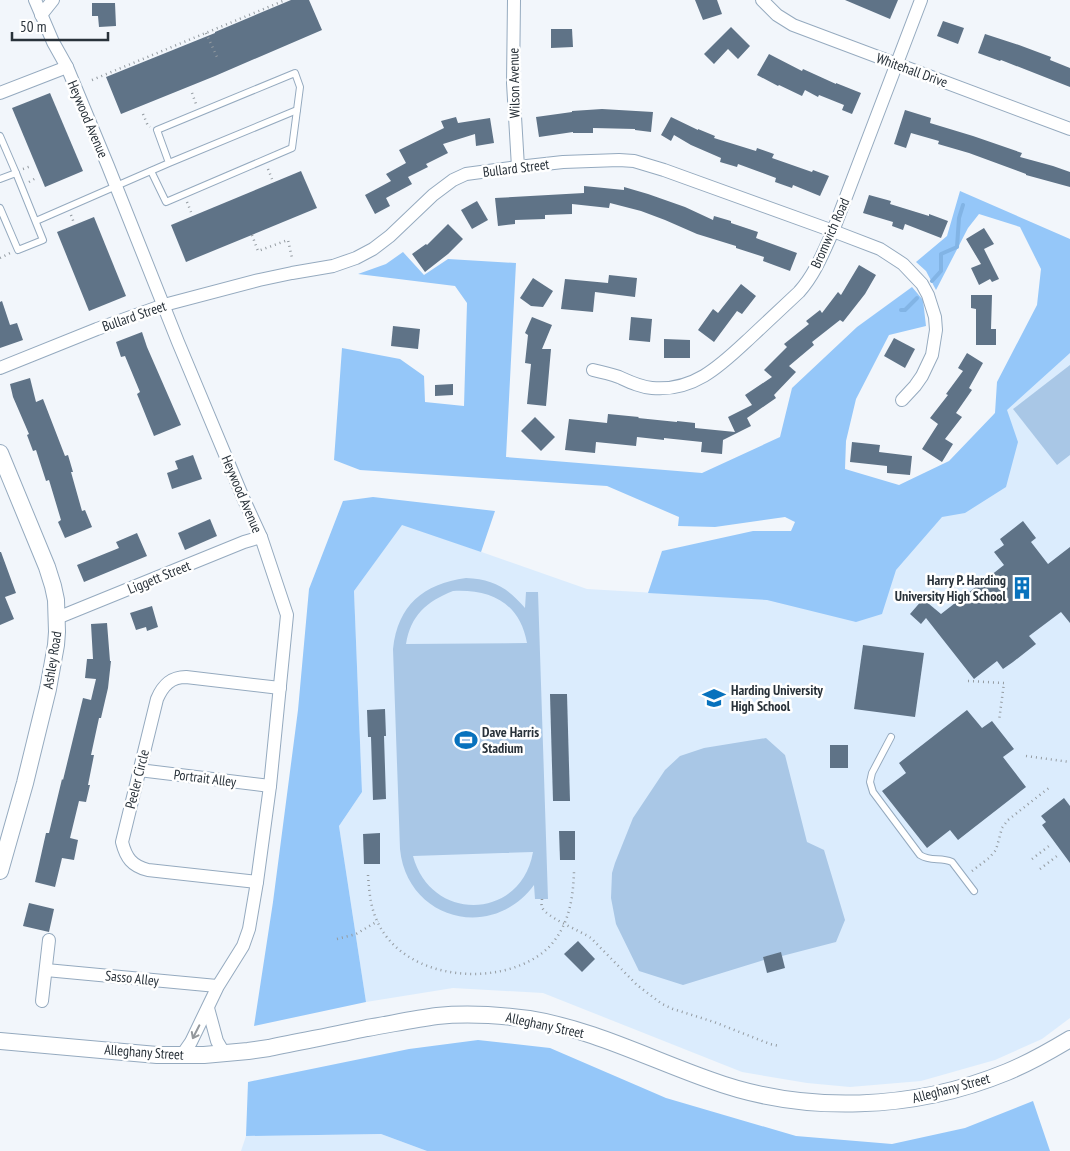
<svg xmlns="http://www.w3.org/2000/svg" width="1070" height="1151" font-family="'PT Sans Narrow',sans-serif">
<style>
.built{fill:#dbecfd}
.green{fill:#a9c7e6;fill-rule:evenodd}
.forest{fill:#95c7f9}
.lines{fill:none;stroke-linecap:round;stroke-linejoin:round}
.stream{stroke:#82b4e5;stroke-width:4}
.building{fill:#5f7387}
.service-casing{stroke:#95aabf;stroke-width:8}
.minor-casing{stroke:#95aabf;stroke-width:14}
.tertiary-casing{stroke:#95aabf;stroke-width:18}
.path{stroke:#949ba1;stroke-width:2.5;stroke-dasharray:1 4;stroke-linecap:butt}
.service{stroke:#fff;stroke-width:6}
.minor{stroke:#fff;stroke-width:12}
.tertiary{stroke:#fff;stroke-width:16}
.oneway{stroke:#94989c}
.labels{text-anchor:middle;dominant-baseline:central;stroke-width:5;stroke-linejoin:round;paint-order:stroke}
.street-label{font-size:14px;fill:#29323a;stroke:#fff}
.poi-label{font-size:14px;font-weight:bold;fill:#29323a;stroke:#fff;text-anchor:start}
</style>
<rect width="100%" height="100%" fill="#f2f6fb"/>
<g class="built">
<path d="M1070,278v740l-28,21 -47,21 -74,21 -71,6 -43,-4 -65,-11 -199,-79 -90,-5 -87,14 -27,-176 23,-34 -8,-201 48,-67 185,65 258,15 100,-102z"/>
<path d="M381,1134l46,17h-186l5,-15z"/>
</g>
<g class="green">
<path d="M1070,365v90l-13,10 -44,-56z"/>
<path d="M466,578c27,1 42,10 59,30l1,-16h12l10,307h-13l-1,-14c-42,57 -127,35 -134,-36l-7,-200c5,-44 30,-65 73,-71zM453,591c38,-2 67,12 74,52l-121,1c5,-29 20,-42 47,-53zM533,852c-12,69 -102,71 -120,4z"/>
<path d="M766,738l19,17 22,87 17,8 21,70 -9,22 -54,14 -1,-3 -18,4 1,3 -81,25 -44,-14 -23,-47 -5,-26 1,-25 3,-10 18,-45 32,-48 15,-14 24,-8z"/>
</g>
<g class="forest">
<path d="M960,191l110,48v114l-63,57 11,32 -12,45 -41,26 -23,4 -46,53 -14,44 -26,8 -89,-22 -119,-7 14,-42 91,-20h38l4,-9 -10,-5 -70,10 -37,-1 1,-9 -72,-31 -247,-16 -26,-10 8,-112 58,11 24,17 1,26 39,4 3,-103 -12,-17 -97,-12 28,-10 17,-12 21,23 24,-16 68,4 -10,194 196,16 78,-36 12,-49 65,-61 55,-40 11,13 3,26 -37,9 -33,64 -10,42 -1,28 54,16 50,-24 46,-48 2,-31 40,-77 4,-36 -21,-42 -41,-13 -11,14 -32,62 -10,-19 -10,-9 31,-26z"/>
<path d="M373,497l122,14 -14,41 -79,-27 -48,66 8,201 -23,34 27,176 -112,24 19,-124 25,-192 11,-121 34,-88z"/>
<path d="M478,1040l72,8 116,50 130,38 96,8 73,-16 68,-27 17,50h-623l-46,-17 -135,2 2,-54 161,-33z"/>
</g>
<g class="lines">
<g class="stream">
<path d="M932,281l9,-10v-17l16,-7 2,-29 4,-13"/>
<path d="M901,310h4l12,-12"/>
</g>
</g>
<g class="building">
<path d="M291,0h18l13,30 -107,46 -94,38 -15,-37 109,-44v-1z"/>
<path d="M695,0h22l5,14 -19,6z"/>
<path d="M845,0h53l-8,19z"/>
<path d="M92,3h23l1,23 -17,1 -1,-11h-6z"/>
<path d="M943,21l21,7 -6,16 -21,-8z"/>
<path d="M731,27l19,19 -12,13 -10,-10 -14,15 -10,-10z"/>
<path d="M551,29h21l1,18 -22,1z"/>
<path d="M985,34l34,11 32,12 -1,3 20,8v19l-69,-27 -1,1 -22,-8z"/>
<path d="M769,54l33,17 1,-2 33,15v-1l25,10 -9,21 -10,-4 2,-5 -25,-10 -1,2 -13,-7 -3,6 -23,-11 -1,1 -21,-11z"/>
<path d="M50,93l33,78 -38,16 -33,-79z"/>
<path d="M602,109l51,3 -2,20 -16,-2v-1l-42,-1v5h-20v-1l-34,5 -3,-20 36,-5v-1z"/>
<path d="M905,110l26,8 -1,5 43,13 49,17 -2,4 33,9 17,6v15l-44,-12v-1l-57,-21 -31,-9 1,-3 -28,-8 -5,15 -12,-4z"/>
<path d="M456,117l2,6 32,-5 4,25 -18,3 -1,-12 -32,10 5,9 -22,11 2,3 -20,10 4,7 -26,14 4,8 -15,8 -10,-19 26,-14 -5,-7 20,-11 -7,-13 45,-22 -3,-7z"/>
<path d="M671,117l27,13v-1l17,7 -1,2 42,13 1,-3 17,6 -2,4 40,14 1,-2 16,6 -9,20 -27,-11 -1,3 -17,-6 1,-4 -38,-14 -1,3 -17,-5 1,-4 -30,-13 -17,-10 -3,6 -10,-6z"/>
<path d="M301,171l16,37 -131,54 -15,-37z"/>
<path d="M584,186l40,4v-3l24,7 37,13 28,13 1,-4 17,5v2l27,9 -2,6 41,15 -7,18 -27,-10 1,-4 -28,-9v-2l-39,-12 -32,-14 -24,-9 -31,-8 -1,5 -37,-4v10l-27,1v4l-30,1v4l-17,2 -3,-28 89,-5z"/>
<path d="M869,195l22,6 -1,3 39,12v-2l19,7 -7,17 -36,-14 -2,6 -11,-4 1,-4 -30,-9z"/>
<path d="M477,201l11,19 -16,9 -11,-19z"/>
<path d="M94,217l32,79 -37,15 -32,-79z"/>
<path d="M448,224l15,15 -15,15 -23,18 -13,-18 14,-10 1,1z"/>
<path d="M984,228l10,16 -10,5 15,30 -7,3 -2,-3 -11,6 -8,-17 10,-4 -15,-25z"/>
<path d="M859,265l17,10 -11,19 -22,28 -3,-2 -28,22 2,3 -25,21 7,6 -22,23 2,3 -29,20 4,8 -28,14 -1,14 -21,-2 1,-10 -38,-4v2l-27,-3 -1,9 -40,-4 -1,11 -30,-3 4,-31 38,4 1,-9 31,3 -1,1 39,4v-1l18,2v5l40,4 -7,-15 24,-12 -7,-10 27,-18 -8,-7 23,-23 -3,-3 25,-20 -3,-3 14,-11 2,3 16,-21 3,3z"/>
<path d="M609,275l28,3 -2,19 -40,-5 -2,20 -32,-3 4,-30 43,4z"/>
<path d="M533,278l20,13 -10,16 -12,-1 -11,-8z"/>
<path d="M741,284l15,12 -14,18 -5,-3 -23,31 -16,-12 15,-21 5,4z"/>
<path d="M971,295h21l-1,34h5v16h-20v-36l-5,-1z"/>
<path d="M2,301l8,24 7,-2 6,17 -23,8v-46z"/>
<path d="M532,317l20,8 -10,24h9l-5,57 -19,-2 4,-40 -6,-1 3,-28 -3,-2z"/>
<path d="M631,317l21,2 -2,23 -21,-2z"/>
<path d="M393,326l27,3 -2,20 -27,-3z"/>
<path d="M142,332l5,15 34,78 -27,11 -17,-42 3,-2 -15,-36 -4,1 -5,-15z"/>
<path d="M894,338l21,11 -10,19 -21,-12z"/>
<path d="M664,339l26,1v18h-26z"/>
<path d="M967,353l16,10 -14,25 3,2 -16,23 6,4 -17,22 8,5 -11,18 -20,-13 16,-25 -8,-6 18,-23 -2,-1 17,-23 -5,-3z"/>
<path d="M30,378l6,24 7,-3 22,57 3,-1 5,17h-2l11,39 3,-1 7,17 -27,11 -7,-16 3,-2 -12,-40 -3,1 -10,-31 -3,1 -6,-16 2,-1 -16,-37 -3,-13z"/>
<path d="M453,384v11l-18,1v-11z"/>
<path d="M535,417l20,20 -14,14 -20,-20z"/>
<path d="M852,442l28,3 -1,7 33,4 -2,19 -23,-2v-7l-37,-4z"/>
<path d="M193,455l9,24 -30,10 -5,-16 11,-4 -3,-8z"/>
<path d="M210,519l7,17 -32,14 -7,-17z"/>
<path d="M1023,521l13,17 -5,4 17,22 22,-17v76l-9,-11 -32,24 7,8 -23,18 -10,7 -6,-8 -23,18 -48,-61 -5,6 -11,-10 13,-15 18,15 63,-49 -10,-13 10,-7 -4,-6z"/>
<path d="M137,533l10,23 -63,26 -7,-17 42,-17 -3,-6z"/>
<path d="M0,552h1l15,41 -11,4 9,22 -14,6z"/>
<path d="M152,606l6,21 -11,4 -1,-4 -10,3 -6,-17z"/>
<path d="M107,623l3,38h1l-3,27 -7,30h-2l-8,37h3l-6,30h2l-4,17 -7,-1 -9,37 8,2 -4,20 -12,-2 -7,29 -20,-5 11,-49h3l13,-54 1,1 20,-82 8,2 5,-21 -11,-1 2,-19h6l-2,-35z"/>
<path d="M863,645l61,8 -9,64 -61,-8z"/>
<path d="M550,694h17l3,107h-17z"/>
<path d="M385,709l1,27h-2l2,63 -13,1 -2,-63h-3l-1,-27z"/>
<path d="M967,710l15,18 10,-7 22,28 -11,8 23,30 -68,53 -8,-10 -23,18 -45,-57 24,-18 -7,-10z"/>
<rect x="830" y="745" width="18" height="23"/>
<path d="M1064,798l6,8v57l-28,-38 4,-3 -5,-6z"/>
<path d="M559,831h16v29h-15z"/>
<path d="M380,833v31h-16l-1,-30z"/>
<path d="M29,903l25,6 -5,23 -26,-6z"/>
<path d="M578,941l17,18 -13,13 -18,-18z"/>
<path d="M781,952l4,16 -18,5 -4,-16z"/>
</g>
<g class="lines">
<defs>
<g id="service">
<path d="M0,136l16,37"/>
<path d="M151,171l15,31 126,-54 5,-38"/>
<path d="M0,179l16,-6 27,67 -25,10 -18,-42"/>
<path d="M36,221l133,-58 128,-53 3,-23 -5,-14 -138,57 12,33"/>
<path d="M891,737l-19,36 -2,9 3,10 47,63c11,7 20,2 32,7l22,29"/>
</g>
<g id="minor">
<path d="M35,0l18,42 14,25 41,99 70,176 66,158 17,37 26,78 -17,171 -13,96 -8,47 -6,17 -25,40 -27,56 -9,13"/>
<path d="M514,0l-1,83 5,84"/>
<path d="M762,0l15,15 16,10 277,104"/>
<path d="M41,15l12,-15"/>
<path d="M0,93l67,-26"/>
<path d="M0,368l97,-39 67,-24 95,-25 33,-7 41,-7 23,-8 17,-9 17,-13 43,-41 20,-15 13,-6 52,-7 45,-5 56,-2 15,1 30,9 169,61 47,18 23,15 19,20 6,11 7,22 1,13 -4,25 -10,21 -7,10 -13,14"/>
<path d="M593,370c9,2 17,4 26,7 11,5 21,10 33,11 43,4 70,-24 99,-51 16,-15 32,-30 48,-45 16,-18 24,-39 34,-61l88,-231"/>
<path d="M57,618l187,-76 17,-5"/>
<path d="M139,770l131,16"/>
<path d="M257,882l-109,-12c-16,-4 -22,-12 -26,-28l35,-143c6,-14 14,-22 29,-22l94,11"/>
<path d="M46,970l171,16"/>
<path d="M42,1001l7,-61"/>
<path d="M208,1008l9,33 7,12"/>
</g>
<g id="tertiary">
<path d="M0,453l47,114 6,19 3,14 1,32 -1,13 -8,44 -23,94 -25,88"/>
<path d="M0,1041l157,14h47l44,-4 21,-3c33,-7 66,-13 98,-20 24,-4 47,-9 70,-12 30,-3 62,-1 92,3 63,10 121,40 181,61 95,35 205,30 297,-8 22,-9 43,-21 63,-33"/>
</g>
</defs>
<use href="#service" class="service-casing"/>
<use href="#minor" class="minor-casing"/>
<use href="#tertiary" class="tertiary-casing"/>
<g class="path">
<path d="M206,33l11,24"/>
<path d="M92,80l191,-79"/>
<path d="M192,93l4,11"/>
<path d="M143,114l5,12 2,1"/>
<path d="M23,169l8,-3"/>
<path d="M268,169l4,10"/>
<path d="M29,182l7,-4"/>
<path d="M187,202l4,10"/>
<path d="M71,215l3,8"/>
<path d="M252,235l6,16 30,-11 4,18"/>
<path d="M0,258l10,-5"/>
<path d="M968,681l36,2 -5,38"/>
<path d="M1026,756l44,6"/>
<path d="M1032,859l17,-13"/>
<path d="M1040,869l17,-13"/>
<path d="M972,871l17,-13 7,-8 6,-22 6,-8 42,-33"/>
<path d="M368,875c1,14 2,28 7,41 18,48 75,64 121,56 19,-3 41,-12 54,-26 19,-21 23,-47 24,-74"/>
<path d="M542,899c0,3 -1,6 0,8 3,10 39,24 49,31l46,47 25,19 11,5 41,13 56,22 9,2"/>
<path d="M337,939l19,-5 22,-13"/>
</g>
<use href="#service" class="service"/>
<use href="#minor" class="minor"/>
<use href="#tertiary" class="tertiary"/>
</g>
<defs><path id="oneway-shaft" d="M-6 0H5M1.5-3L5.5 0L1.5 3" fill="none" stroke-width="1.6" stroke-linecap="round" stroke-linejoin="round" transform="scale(1.25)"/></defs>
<use class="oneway" href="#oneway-shaft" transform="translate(196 1032) rotate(117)"/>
<defs>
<symbol id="building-bare" viewBox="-9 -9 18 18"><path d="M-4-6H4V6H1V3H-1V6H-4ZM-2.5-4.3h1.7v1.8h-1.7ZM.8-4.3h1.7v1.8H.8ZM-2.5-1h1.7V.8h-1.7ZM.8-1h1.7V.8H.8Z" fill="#0872bd" stroke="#fff" stroke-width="2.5" paint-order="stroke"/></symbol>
<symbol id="school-bare" viewBox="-9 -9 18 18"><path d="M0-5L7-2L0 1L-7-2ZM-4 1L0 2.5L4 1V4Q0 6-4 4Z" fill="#0872bd" stroke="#fff" stroke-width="2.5" paint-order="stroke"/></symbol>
<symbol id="stadium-bare" viewBox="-9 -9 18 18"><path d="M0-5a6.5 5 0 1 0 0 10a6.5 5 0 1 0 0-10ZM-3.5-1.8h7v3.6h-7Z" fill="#0872bd" stroke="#fff" stroke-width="2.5" paint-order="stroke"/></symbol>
</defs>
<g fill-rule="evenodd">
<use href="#building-bare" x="1006" y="572" width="32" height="32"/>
<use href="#school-bare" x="698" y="682" width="32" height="32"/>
<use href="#stadium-bare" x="450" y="724" width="32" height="32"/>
</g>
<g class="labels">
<g class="street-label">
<text transform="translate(912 70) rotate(20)">Whitehall Drive</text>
<text transform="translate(514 83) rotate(-91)">Wilson Avenue</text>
<text transform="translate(88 119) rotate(67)">Heywood Avenue</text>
<text transform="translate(516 168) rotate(-7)">Bullard Street</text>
<text transform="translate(830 233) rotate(-66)">Bromwich Road</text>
<text transform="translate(134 316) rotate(-19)">Bullard Street</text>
<text transform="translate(242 494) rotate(67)">Heywood Avenue</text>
<text transform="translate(159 577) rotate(-22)">Liggett Street</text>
<text transform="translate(52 660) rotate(-81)">Ashley Road</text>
<text transform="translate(205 778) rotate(7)">Portrait Alley</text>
<text transform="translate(137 779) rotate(-76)">Peeler Circle</text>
<text transform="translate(132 978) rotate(6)">Sasso Alley</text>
<text transform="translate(545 1025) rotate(12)">Alleghany Street</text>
<text transform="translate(144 1052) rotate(4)">Alleghany Street</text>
<text transform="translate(951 1088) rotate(-15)">Alleghany Street</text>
</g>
<g class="poi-label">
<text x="1006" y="580" text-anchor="end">Harry P. Harding<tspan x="1006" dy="16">University High School</tspan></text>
<text x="731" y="690">Harding University<tspan x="731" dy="16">High School</tspan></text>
<text x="482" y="732">Dave Harris<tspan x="482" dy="16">Stadium</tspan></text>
</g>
</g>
<path d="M12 32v8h96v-8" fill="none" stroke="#29323a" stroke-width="2.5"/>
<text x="20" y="32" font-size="15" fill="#29323a" stroke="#ffffff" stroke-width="4" paint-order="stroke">50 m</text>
</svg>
